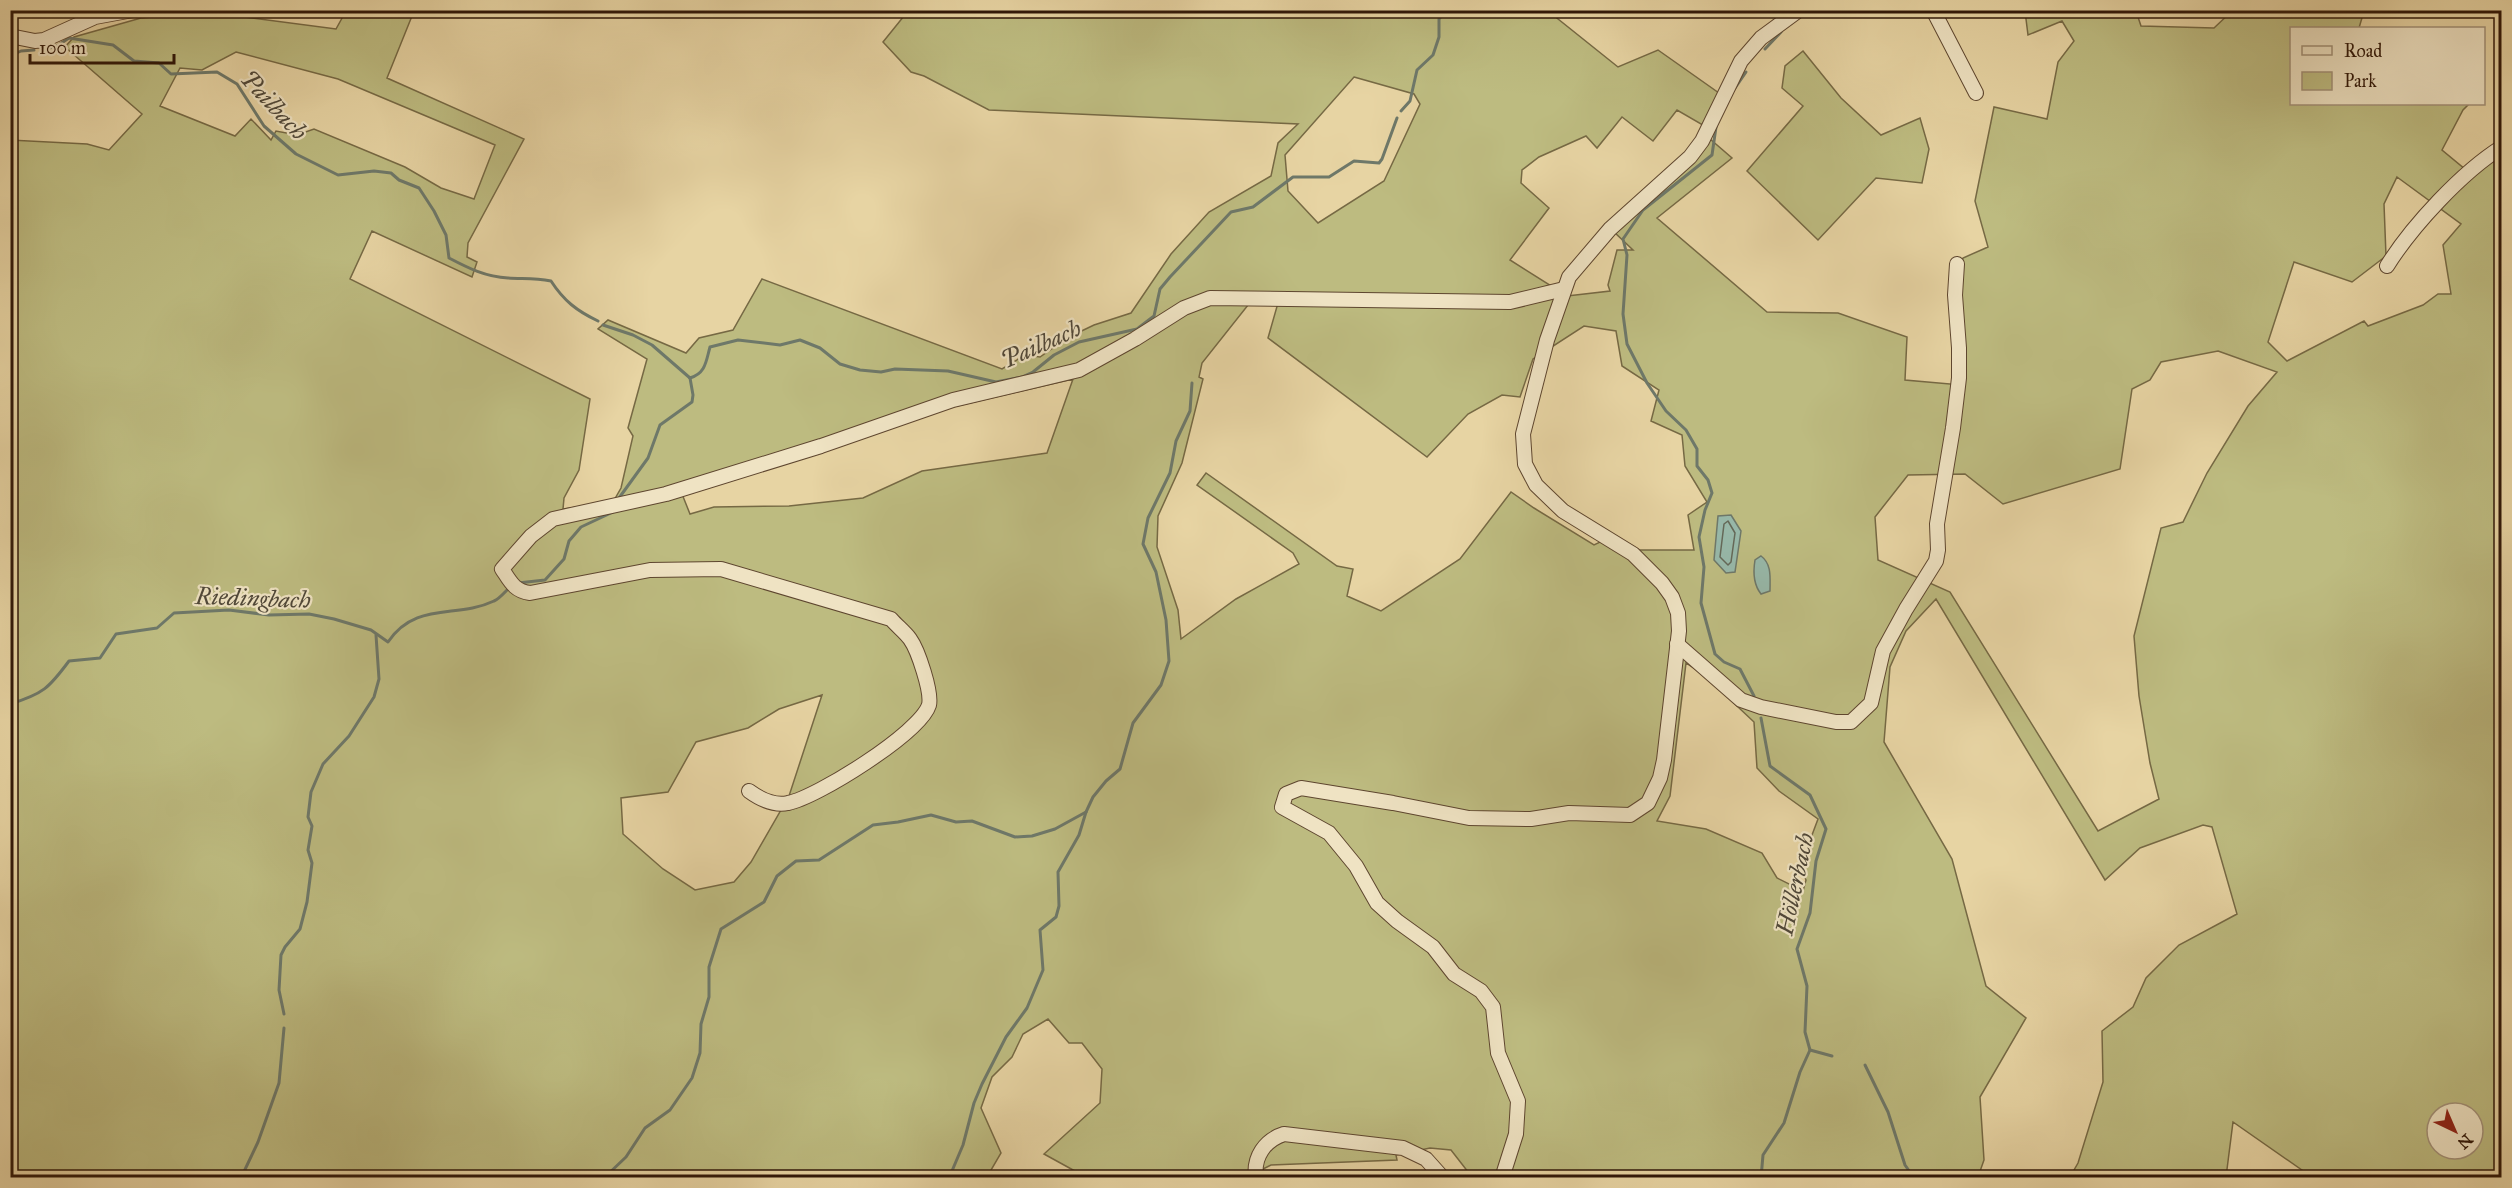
<svg xmlns="http://www.w3.org/2000/svg" width="2512" height="1188" font-family="'IM FELL Great Primer',serif">
<style>
.green{fill:#bdbb80;stroke:#766944;stroke-width:1.5;fill-rule:evenodd}
.water{fill:#97b8a9;stroke:#6e7869;stroke-width:1.5}
.lines{fill:none;stroke-linecap:round;stroke-linejoin:round}
.shore{stroke:#646858;stroke-width:1.5}
.stream{stroke:#6e7869;stroke-width:3}
.minor-casing{stroke:#5e462f;stroke-width:16}
.minor{stroke:#efe3c3;stroke-width:14}
.labels{text-anchor:middle;dominant-baseline:central;stroke-width:4.5;stroke-linejoin:round;paint-order:stroke}
.water-label{font-size:24px;font-style:italic;fill:#4f4738;stroke:#efe3c3}
</style>
<rect width="100%" height="100%" fill="#e7d4a3"/>
<filter id="stains"><feTurbulence type="fractalNoise" baseFrequency=".00333" numOctaves="4"/><feColorMatrix values="0 0 0 0 .2 0 0 0 0 .09 0 0 0 0 .02 0 0 0 .5 -.17"/></filter>
<radialGradient id="worn" r=".72"><stop offset=".6" stop-color="#630" stop-opacity="0"/><stop offset="1" stop-color="#630" stop-opacity=".3"/></radialGradient>
<g class="green">
<path d="M346,11h68l-27,67 137,61 -56,104 -1,14 10,5 -5,15 -100,-46 -22,48 240,120 -11,71 -15,28 -1,11 50,-7 8,-14 12,-52 -5,-8 19,-69 -49,-30 10,-9 78,33 13,-15 34,-8 29,-51 240,90 23,-14 15,2 29,-20 25,-12 37,-12 40,-59 38,-42 62,-36 7,-33 20,-19 -309,-14 -65,-34 -13,-4 -28,-30 25,-31h640l70,56 40,-17 68,48 -13,33 -36,-21 -24,31 -31,-24 -25,31 -11,-12 -47,21 -17,13 -1,13 28,25 -39,52 57,36 43,-5 -2,-6 9,-35h16l-20,-19 97,-92 22,19 -75,60 110,94 71,1 69,24 -2,43 56,5 -1,-118 3,-9 25,-11 -13,-46 19,-94 53,12 11,-57 16,-21 -12,-20 -34,14 -3,-24h111l5,15 73,2 18,-17h132l-5,17h-67v76h177l-6,6 -21,40 23,19 36,-24v1032h-189l-79,-55 -7,55h-156l8,-14 25,-81 -1,-51 31,-24 13,-29 33,-33 58,-31 -25,-87 -9,-2 -63,23 -35,32 -169,-281 -30,32 -16,36 -6,75 68,117 34,127 40,32 -46,79 4,63 -6,17h-506l-21,-27 -21,-2 -34,7 1,5 -126,5 -10,5 1,7h-179l1,-1 -40,-22 56,-51 2,-34 -20,-26h-13l-21,-24 -25,15 -11,23 -20,20 -11,31 20,45 -14,24h-976l-1,-1037 77,4 22,6 33,-36 -77,-67 9,-10 67,-19 65,-6 130,17zM236,52l102,27 157,66 -21,54 -33,-11 -36,-21 -91,-38 -17,6 -21,-4 -5,9 -20,-21 -16,17 -75,-30 20,-38 22,2zM1354,77l60,17 6,10 -36,77 -66,42 -30,-32 -3,-36zM2397,177l64,47 -18,21 8,49h-13l-15,11 -55,21 -4,-5 -77,40 -19,-19 26,-80 58,20 34,-26 -2,-52zM1252,300l26,3 -10,35 159,119 41,-43 34,-19 18,2 13,-38 51,-33 32,5 6,35 37,24 -8,31 31,14 3,31 22,36 -19,13 6,35h-55l-24,-15 -21,10 -60,-37 -23,-16 -51,67 -79,52 -34,-15 6,-27 -16,-3 -131,-93 -9,12 96,68 6,11 -63,35 -55,40 -3,-29 -21,-63 1,-31 24,-53 21,-84 -4,-2 3,-14zM2218,351l59,21 -29,34 -41,67 -24,49 -22,6 -27,108 5,60 11,67 9,36 -61,32 -148,-239 -72,-32 -3,-43 33,-42 57,-1 38,30 117,-35 12,-80 18,-9 11,-18zM1073,379l-26,74 -125,18 -59,27 -74,8 -75,1 -24,7 -8,-20 245,-81zM1686,663l18,12 50,47 3,46 22,23 39,28 -18,48 6,13 -3,11 -26,-13 -15,-25 -56,-24 -49,-8 13,-25zM822,695l-33,101 -38,66 -17,20 -39,8 -32,-21 -40,-35 -2,-36 47,-6 28,-50 52,-14 31,-19zM2437,1113h36v36h-36z"/>
<path d="M1803,51l38,47 40,37 39,-17 9,31 -7,34 -46,-5 -58,62 -71,-69 56,-65 -21,-18 3,-22z"/>
</g>
<g class="water">
<path d="M1731,515l10,16 -6,41 -9,1 -12,-13 4,-44z"/>
<path d="M1761,556c11,8 9,22 9,35l-9,3c-8,-10 -8,-22 -6,-34z"/>
</g>
<g class="lines">
<path class="shore" d="M1728,521l7,12 -4,29 -3,3 -8,-8 4,-33z"/>
<g class="stream">
<path d="M45,49l12,-3 12,-8 44,7 21,16 25,2 12,11 46,-2 20,12 27,42 32,28 42,21 36,-4 17,2 8,7 20,8 15,23 12,24 3,23c19,10 37,19 59,20 16,1 26,0 43,3 13,20 26,30 47,40"/>
<path d="M1765,49l16,-17"/>
<path d="M10,56l11,-5 13,-1"/>
<path d="M1733,91l13,-19"/>
<path d="M1401,111l9,-10 7,-31 16,-15 6,-18v-18l7,-9"/>
<path d="M1716,127l-4,28 -69,55 -20,29 4,16 -4,59 4,30 20,39 19,28 20,19 11,19v17l11,14 4,13 -7,17 -6,27 5,30 -3,36 14,51 9,8 16,7 14,27"/>
<path d="M603,325l30,10 19,10 38,33"/>
<path d="M690,378c16,-5 16,-17 20,-31l28,-7 42,5 20,-5 20,8 20,16 20,6 21,2 14,-3 53,2 48,11 26,-5 11,-5 21,-17 25,-13 58,-13 17,-13 6,-27 10,-12 61,-65 22,-5 40,-30h36l25,-16 25,2 3,-4 15,-41"/>
<path d="M619,498l29,-40 12,-33 32,-23 1,-7 -3,-17"/>
<path d="M518,583l27,-3 19,-21 5,-18 12,-14 32,-15"/>
<path d="M10,704c33,-10 39,-16 59,-43l31,-3 16,-24 41,-6 17,-15 55,-3 40,5 40,-1 25,5 37,11 17,12c28,-41 68,-23 106,-41 5,-2 10,-8 14,-12"/>
<path d="M284,1014l-5,-24 2,-35 4,-8 15,-18 7,-27 5,-39 -4,-13 4,-24 -4,-9 3,-25 12,-28 26,-28 25,-39 5,-18 -3,-44"/>
<path d="M1810,1050l22,6"/>
<path d="M1865,1065l23,47 17,53 9,13"/>
<path d="M241,1178l17,-36 21,-59 5,-55"/>
<path d="M604,1178l22,-21 19,-29 25,-18 22,-32 8,-25 1,-29 8,-27v-30l12,-38 43,-27 13,-26 19,-15 23,-1 54,-35 25,-3 33,-7 25,7 16,-1 43,16 17,-1 23,-7 31,-17"/>
<path d="M949,1178l14,-33 11,-42 8,-19 24,-47 21,-29 16,-38 -3,-40 16,-13 3,-11 -1,-34 21,-37 7,-23 7,-15 13,-16 14,-12 13,-46 28,-38 8,-24 -3,-41 -10,-48 -13,-28 5,-26 22,-45 6,-32 14,-30 2,-28"/>
<path d="M1761,1178l2,-23 21,-32 16,-51 10,-22 -5,-18 2,-46 -10,-37 13,-36 6,-52 10,-32 -16,-34 -40,-29 -9,-48"/>
</g>
<defs>
<g id="minor">
<path d="M1933,10l43,83"/>
<path d="M10,36l25,5 9,-1 51,-23 38,-7"/>
<path d="M2387,266c25,-40 75,-94 115,-119"/>
<path d="M1677,644l64,56 20,7 75,15h15l20,-19 12,-52 23,-42 30,-48 2,-11 -1,-26 16,-96 6,-50v-30l-4,-53 2,-31"/>
<path d="M749,791c11,8 25,15 39,12 28,-5 132,-70 141,-98 3,-13 -11,-55 -19,-66 -5,-7 -13,-13 -19,-20l-170,-50 -71,1 -120,23c-16,-2 -20,-12 -28,-24l29,-33 22,-17 113,-25 155,-48 132,-46 126,-30 56,-31 49,-31 26,-10 300,4 54,-13"/>
<path d="M1256,1178c-3,-21 9,-38 28,-44l119,14 23,11 17,19"/>
<path d="M1502,1178l14,-44 2,-33 -20,-48 -5,-46 -12,-16 -27,-17 -21,-27 -36,-26 -20,-18 -21,-37 -27,-33 -47,-26 4,-13 15,-6 92,15 76,15 62,1 38,-6 61,2 18,-12 12,-25 4,-18 15,-129 -1,-18 -6,-16 -10,-14 -29,-29 -70,-43 -27,-26 -11,-21 -2,-30 24,-94 22,-63 41,-48 80,-72 12,-16 39,-80 20,-23 38,-28"/>
</g>
</defs>
<use href="#minor" class="minor-casing"/>
<use href="#minor" class="minor"/>
</g>
<g class="labels">
<g class="water-label">
<text transform="translate(274 105) rotate(47)">Pailbach</text>
<text transform="translate(1041 344) rotate(-24)">Pailbach</text>
<text transform="translate(253 598) rotate(2)">Riedingbach</text>
<text transform="translate(1795 884) rotate(-78)">Höllerbach</text>
</g>
</g>
<rect width="2512" height="1188" fill="none" stroke="#e7d4a3" stroke-width="36"/>
<rect x="12" y="12" width="2488" height="1164" fill="none" stroke="#301708" stroke-width="3"/>
<rect x="18" y="18" width="2476" height="1152" fill="none" stroke="#301708" stroke-width="1.5"/>
<rect x="2290" y="27" width="195" height="78" fill="#efe3c3" stroke="#a39178" stroke-width="1.5"/>
<rect x="2302" y="46" width="30" height="9" fill="#efe3c3" stroke="#a39178" stroke-width="1.5"/>
<text x="2344" y="57" font-size="18" fill="#301708">Road</text>
<rect x="2302" y="72" width="30" height="18" fill="#bdbb80" stroke="#a39178" stroke-width="1.5"/>
<text x="2344" y="87" font-size="18" fill="#301708">Park</text>
<g transform="translate(2455 1131) rotate(136)"><circle r="28" fill="#efe3c3" stroke="#a39178" stroke-width="1.5"/>
<path d="M0-4.5L10 22L0 15L-10 22Z" fill="#8f2418"/>
<text y="-9" font-size="16" font-weight="bold" text-anchor="middle" fill="#301708">N</text>
</g>
<path d="M30 54v9h144v-9" fill="none" stroke="#301708" stroke-width="3"/>
<text x="39" y="54" font-size="18" fill="#301708" stroke="#efe3c3" stroke-width="4.5" paint-order="stroke">100 m</text>
<rect width="100%" height="100%" filter="url(#stains)"/>
<rect width="100%" height="100%" fill="url(#worn)"/>
</svg>
